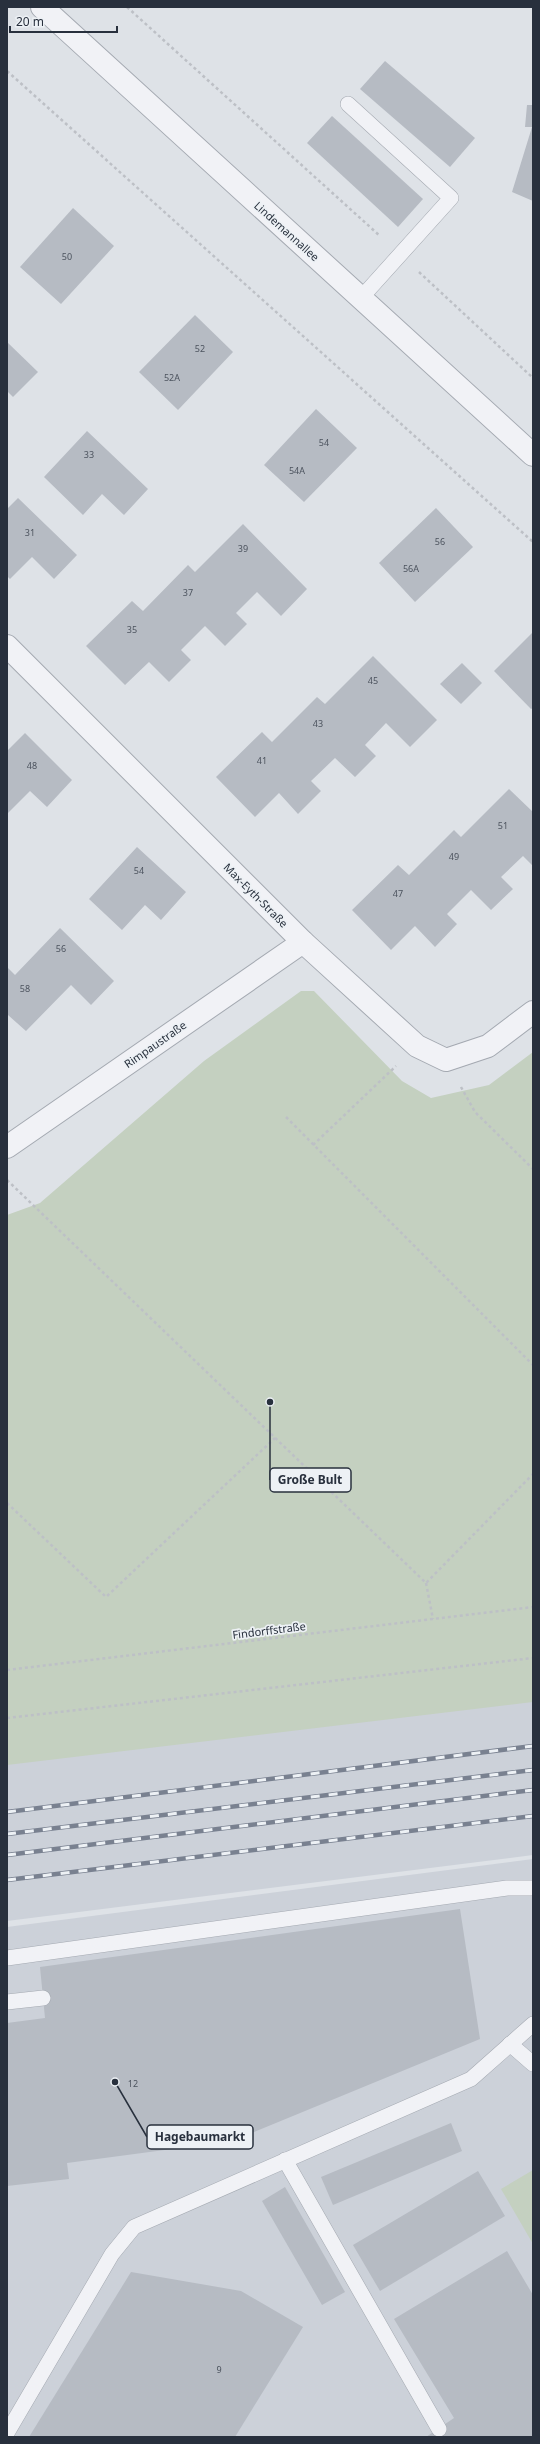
<svg xmlns="http://www.w3.org/2000/svg" width="540" height="2444" font-family="'Noto Sans',sans-serif">
<style>
.built{fill:#ccd1d9}
.green{fill:#c4d0c0}
.building{fill:#b6bbc3}
.lines{fill:none;stroke-linecap:round;stroke-linejoin:round}
.service-casing{stroke:#a4a9b1;stroke-width:16}
.minor-casing{stroke:#a4a9b1;stroke-width:24}
.tertiary-casing{stroke:#a4a9b1;stroke-width:24}
.path{stroke:#bdc0c6;stroke-width:2.5;stroke-dasharray:3 3;stroke-linecap:butt}
.service{stroke:#f1f2f6;stroke-width:15}
.minor{stroke:#f1f2f6;stroke-width:22}
.tertiary{stroke:#f1f2f6;stroke-width:22}
.rail-casing{stroke:#798190;stroke-width:4.5}
.rail{stroke:#edf1f5;stroke-width:3;stroke-dasharray:9;stroke-linecap:butt}
.labels{text-anchor:middle;dominant-baseline:central;stroke-width:3.5;stroke-linejoin:round;paint-order:stroke}
.number-label{font-size:9px;fill:#4c535e}
.street-label{font-size:11px;fill:#28303d;stroke:#edf1f5}
.leader{fill:none;stroke:#28303d;stroke-width:1.5}
.callout-dot{fill:#28303d;stroke:#edf1f5;stroke-width:1.5}
.callout{fill:#edf1f5;stroke:#28303d;stroke-width:1.5}
.callout-label{font-size:12px;text-anchor:middle;font-weight:bold;fill:#28303d}
</style>
<rect width="100%" height="100%" fill="#dee2e7"/>
<g class="built">
<path d="M533,1695v160l-526,66v-161z"/>
<path d="M533,1859v578h-526v-510z"/>
</g>
<g class="green">
<path d="M301,991h13l88,90 29,17 58,-13 44,-33v650l-526,63v-550l33,-12 164,-142z"/>
<path d="M533,2170v74l-32,-55z"/>
</g>
<g class="building">
<path d="M385,61l90,77 -25,29 -90,-78z"/>
<path d="M527,105h6v96l-21,-9 20,-65h-7z"/>
<path d="M332,116l91,83 -25,28 -91,-84z"/>
<path d="M73,208l41,38 -53,58 -41,-37z"/>
<path d="M195,315l38,37 -55,58 -39,-38z"/>
<path d="M7,342l31,30 -25,25 -6,-6z"/>
<path d="M316,409l41,39 -53,54 -40,-37z"/>
<path d="M87,431l61,58 -24,26 -22,-21 -19,21 -39,-38z"/>
<path d="M18,498l59,57 -23,24 -22,-22 -22,22 -3,-3v-67z"/>
<path d="M436,508l37,39 -58,55 -36,-39z"/>
<path d="M243,524l64,65 -26,27 -24,-24 -21,21 11,11 -22,22 -20,-20 -24,24 10,10 -22,22 -20,-20 -24,23 -39,-39 46,-45 11,10 45,-46 7,7z"/>
<path d="M533,632v76l-2,1 -37,-38z"/>
<path d="M373,656l64,64 -27,27 -24,-24 -21,22 11,11 -21,21 -20,-19 -24,23 10,10 -23,23 -19,-21 -24,24 -39,-40 46,-45 10,10 45,-45 8,7z"/>
<path d="M462,663l20,20 -21,21 -21,-20z"/>
<path d="M25,733l47,47 -25,27 -17,-16 -23,23v-63z"/>
<path d="M509,789l24,23v54l-10,-10 -22,21 12,12 -22,21 -20,-20 -24,24 10,10 -22,23 -20,-21 -24,24 -39,-40 46,-45 11,10 45,-45 7,7z"/>
<path d="M137,847l49,45 -25,28 -16,-15 -23,25 -33,-31z"/>
<path d="M60,928l54,53 -23,24 -20,-20 -45,46 -18,-16 -1,1v-49l8,8z"/>
<path d="M460,1909l20,130 -248,102 -165,22 2,16 -62,7v-163l38,-5 -5,-51z"/>
<path d="M451,2123l11,28 -129,54 -12,-28z"/>
<path d="M478,2171l27,45 -125,75 -27,-46z"/>
<path d="M285,2187l60,105 -23,13 -60,-104z"/>
<path d="M507,2251l26,44v142h-107l28,-19 -60,-99z"/>
<path d="M131,2272l110,19 62,36 -68,110h-206z"/>
</g>
<g class="lines">
<defs>
<g id="service">
<path d="M348,104l103,94 -90,100"/>
<path d="M7,1958l500,-70h26"/>
<path d="M7,2002l36,-4"/>
<path d="M510,2044l23,20"/>
<path d="M285,2160l154,269"/>
<path d="M7,2433l105,-179 22,-27 337,-148 62,-55"/>
</g>
<g id="minor">
<path d="M7,646l296,296 114,104 29,14 42,-14 45,-34"/>
<path d="M7,1147l296,-205"/>
</g>
<path id="tertiary" d="M42,7l491,448"/>
</defs>
<use href="#service" class="service-casing"/>
<use href="#minor" class="minor-casing"/>
<use href="#tertiary" class="tertiary-casing"/>
<g class="path">
<path d="M127,7l253,229"/>
<path d="M7,71l526,471"/>
<path d="M419,272l114,106"/>
<path d="M461,1087l14,25 58,57"/>
<path d="M286,1117l247,248"/>
<path d="M313,1145l83,-79"/>
<path d="M7,1180l419,403 107,-109"/>
<path d="M7,1503l99,94 169,-159"/>
<path d="M426,1583l7,36"/>
<path d="M7,1670l526,-63"/>
<path d="M7,1718l526,-60"/>
</g>
<use href="#service" class="service"/>
<use href="#minor" class="minor"/>
<use href="#tertiary" class="tertiary"/>
<defs>
<g id="rail">
<path d="M7,1812l526,-66"/>
<path d="M7,1834l526,-64"/>
<path d="M7,1855l526,-65"/>
<path d="M7,1880l526,-64"/>
</g>
</defs>
<use href="#rail" class="rail-casing"/>
<use href="#rail" class="rail"/>
</g>
<g class="labels">
<g class="number-label">
<text x="67" y="256">50</text>
<text x="200" y="348">52</text>
<text x="172" y="377">52A</text>
<text x="324" y="442">54</text>
<text x="89" y="454">33</text>
<text x="297" y="470">54A</text>
<text x="30" y="532">31</text>
<text x="440" y="541">56</text>
<text x="243" y="548">39</text>
<text x="411" y="568">56A</text>
<text x="188" y="592">37</text>
<text x="132" y="629">35</text>
<text x="373" y="680">45</text>
<text x="318" y="723">43</text>
<text x="262" y="760">41</text>
<text x="32" y="765">48</text>
<text x="503" y="825">51</text>
<text x="454" y="856">49</text>
<text x="139" y="870">54</text>
<text x="398" y="893">47</text>
<text x="61" y="948">56</text>
<text x="25" y="988">58</text>
<text x="133" y="2083">12</text>
<text x="219" y="2369">9</text>
</g>
<g class="street-label">
<text transform="translate(287 231) rotate(42)">Lindemannallee</text>
<text transform="translate(256 895) rotate(45)">Max-Eyth-Straße</text>
<text transform="translate(155 1044) rotate(-35)">Rimpaustraße</text>
<text transform="translate(269 1630) rotate(-7)">Findorffstraße</text>
</g>
</g>
<path class="leader" d="M270 1402L270 1480M115 2082L147 2137"/>
<g class="callout-dot">
<circle cx="270" cy="1402" r="4"/>
<circle cx="115" cy="2082" r="4"/>
</g>
<g class="callout">
<rect x="270" y="1468" width="81" height="24" rx="4"/>
<rect x="147" y="2125" width="106" height="24" rx="4"/>
</g>
<g class="callout-label">
<text x="310" y="1484">Große Bult</text>
<text x="200" y="2141">Hagebaumarkt</text>
</g>
<rect width="540" height="2444" fill="none" stroke="#28303d" stroke-width="16"/>
<path d="M10 26v6h107v-6" fill="none" stroke="#28303d" stroke-width="2"/>
<text x="16" y="26" font-size="12" fill="#28303d" stroke="#edf1f5" stroke-width="3" paint-order="stroke">20 m</text>
</svg>
